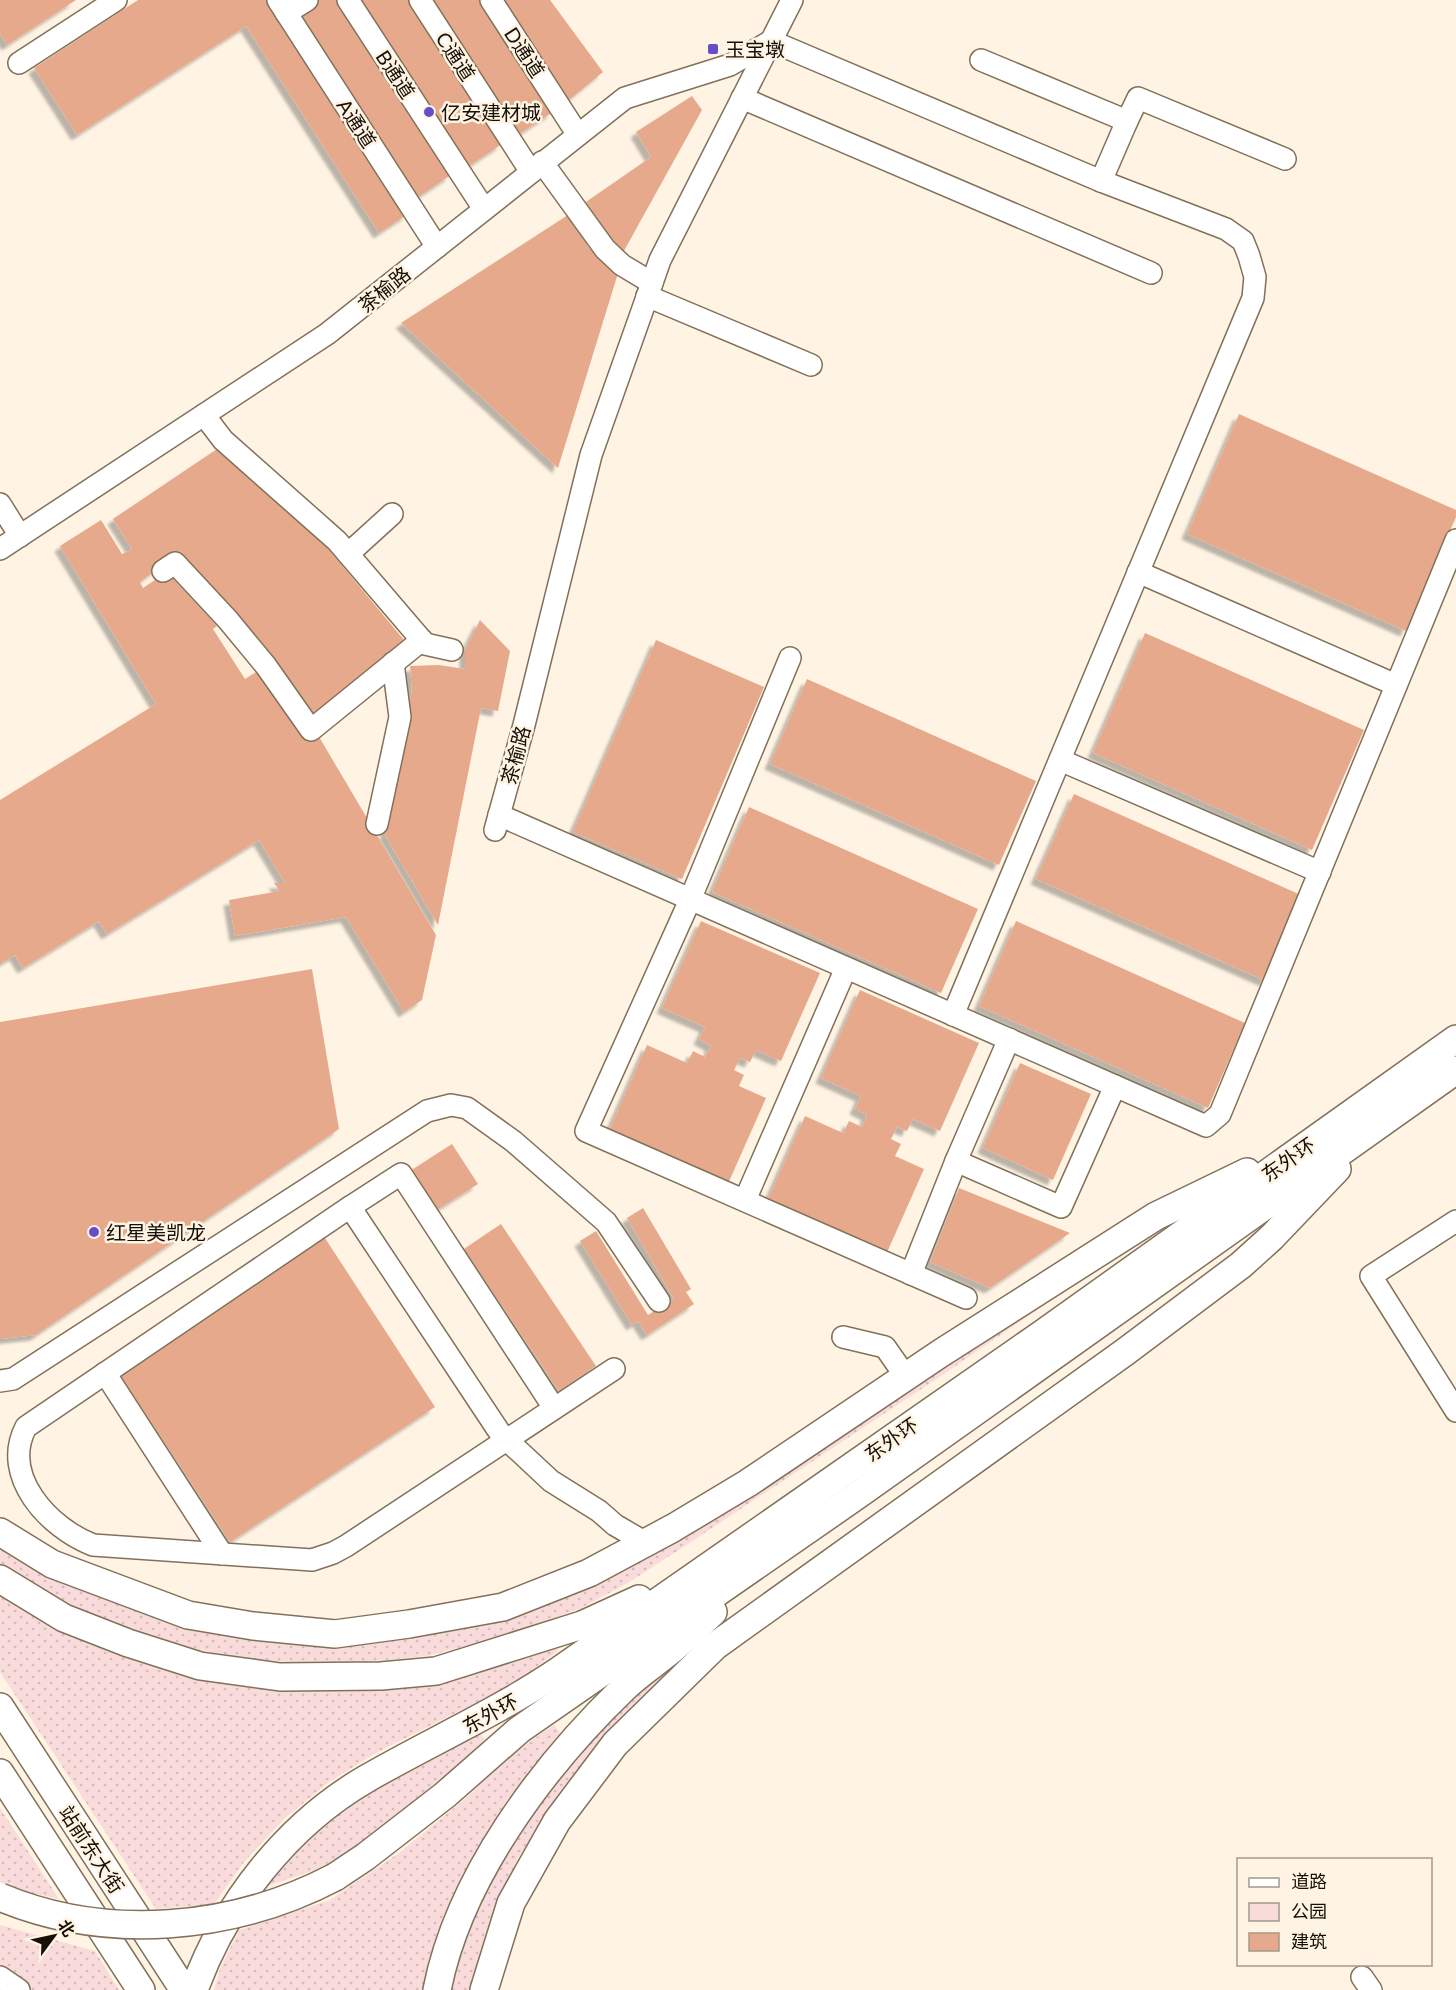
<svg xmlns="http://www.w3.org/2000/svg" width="1456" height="1990" font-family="Lato,'Noto Sans SC',sans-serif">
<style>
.green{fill:url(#green-dots)}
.building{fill:#e7a98c;filter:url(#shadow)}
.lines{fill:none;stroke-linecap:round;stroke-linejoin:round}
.minor-casing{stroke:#817159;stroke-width:24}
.major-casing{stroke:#817159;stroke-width:30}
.minor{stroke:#fff;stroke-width:21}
.major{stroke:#fff;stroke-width:27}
.major-bridge-casing{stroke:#817159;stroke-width:30;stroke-linecap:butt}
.major-bridge{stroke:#fff;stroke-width:27}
.poi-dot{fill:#664ec7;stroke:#fff4e4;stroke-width:2}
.labels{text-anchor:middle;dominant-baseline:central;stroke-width:5;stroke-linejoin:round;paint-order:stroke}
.poi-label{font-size:20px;fill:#161007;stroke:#fff4e4;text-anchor:start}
.street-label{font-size:20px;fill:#161007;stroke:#fff4e4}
</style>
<defs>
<pattern id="green-dots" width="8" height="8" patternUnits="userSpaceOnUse" patternTransform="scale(1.5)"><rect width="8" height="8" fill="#f9dbdb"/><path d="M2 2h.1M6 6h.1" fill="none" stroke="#d5bbba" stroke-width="1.8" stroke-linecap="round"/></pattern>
<filter id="shadow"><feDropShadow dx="-5.5" dy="5.5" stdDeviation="1.5" flood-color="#0004"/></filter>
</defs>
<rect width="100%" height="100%" fill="#fff4e4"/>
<g class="green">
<path d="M1140,1239l-202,139 -256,170 -56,36 -47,25 -71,26 -81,21 -84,8 -78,-3 -90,-15 -115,-42 -60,-36v-25l308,96 227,-32z"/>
<path d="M0,1594l252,90 303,-40 3,7 -43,32 -139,70 -47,29 -44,36 -41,44 -30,42 -58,5 -156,-237z"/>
<path d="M765,1594l-156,140 -41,50 -50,74 -30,73 -18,59h-21l28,-84 42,-78 68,-87 67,-66z"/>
<path d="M554,1725l8,10 -55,65 -37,64 -45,126h-211l6,-21 19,-39 91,-30 69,-47 66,-54 48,-46z"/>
<path d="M480,1734l5,5 -28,28 -103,82 -39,21 -47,16c8,-10 15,-21 23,-29 51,-56 123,-88 189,-123z"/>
<path d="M0,1808l59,91 -41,-9 -18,-8z"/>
<path d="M0,1925l95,26 24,39h-100l-19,-13z"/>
</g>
<g class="building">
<path d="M0,0h76l-69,45 -7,-12z"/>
<path d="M138,0h131l139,214 -29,19 -133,-207 -169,109 -43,-67z"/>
<path d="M316,0h21l114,175 -36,24 -121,-185z"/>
<path d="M357,0h52l93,144 -36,24z"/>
<path d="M428,0h52l73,112 -37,24z"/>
<path d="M498,0h52l53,72 -39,32z"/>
<path d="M692,96l10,14 -82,148 -34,-56 65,-45 -15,-25z"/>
<path d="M568,215l21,33 30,22 -61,198 -157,-145z"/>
<path d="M1239,414l217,96v7l-50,114 -219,-97z"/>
<path d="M217,449l108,96 79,95 -89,77 -136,-165 -39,30 3,6 24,-16 50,54 -4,3 32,50 16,-10 46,73 11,-7 118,200 -14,65 -18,12 -58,-95 -111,19 -6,-36 51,-9 -6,-8h11l-26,-43 -152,94 -8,-13 -76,47 -8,-13 -15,9v-164l156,-96 -96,-158 41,-26 21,34 10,-5 -19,-30z"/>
<path d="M480,620l30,31 -12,60 -17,-3 -43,217 -53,-90 27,-145 -2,-24 29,-1 26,4v-19z"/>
<path d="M1145,633l219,97 -52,120 -219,-97z"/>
<path d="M656,640l108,47 -82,192 -109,-47z"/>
<path d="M807,679l229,102 -37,84 -229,-101z"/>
<path d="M1074,794l229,102 -37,85 -230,-102z"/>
<path d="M749,807l229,102 -37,84 -229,-101z"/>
<path d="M701,921l119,52 -39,88 -25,-11 -6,12 -10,-4 -6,12 10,5 -5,11 27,12 -39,88 -119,-53 39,-88 40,18 6,-12 12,6 6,-11 -12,-7 6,-12 -43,-19z"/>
<path d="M1016,921l229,102 -37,85 -229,-102z"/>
<path d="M312,969l27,160 -303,206 -36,4v-317z"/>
<path d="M860,990l119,53 -39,88 -27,-12 -6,12 -10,-4 -6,12 10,5 -6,12 29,13 -39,88 -119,-53 39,-88 38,17 6,-12 13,6 5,-12 -12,-6 6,-13 -40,-18z"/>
<path d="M1020,1063l71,31 -38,86 -70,-32z"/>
<path d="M452,1144l26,40 -43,27 -25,-40z"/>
<path d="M959,1188l111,45 -80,55 -60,-26z"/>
<path d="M643,1208l48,81 -5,3 8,12 -47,31 -9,-14 -6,4 -52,-84 16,-10 52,84 26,-16 -47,-81z"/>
<path d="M501,1224l95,142 -37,25 -95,-142z"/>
<path d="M323,1235l112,172 -205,135 -113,-172z"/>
</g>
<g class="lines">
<defs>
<g id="minor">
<path d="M278,0l159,247"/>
<path d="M348,0l136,209"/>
<path d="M420,0l111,172"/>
<path d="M491,0l87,135"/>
<path d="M286,13l21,-13"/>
<path d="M771,41l330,140 26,-60 -146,-61"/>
<path d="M19,63l97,-63"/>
<path d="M742,98l409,175"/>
<path d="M1127,121l11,-23 147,61"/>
<path d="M542,162l63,87 17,16 30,18"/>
<path d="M647,296l164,69"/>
<path d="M204,415l19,25 114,101 88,103 27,6"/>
<path d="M0,504l20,32"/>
<path d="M0,549l327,-215 298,-236 105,-33 41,-24"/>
<path d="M348,554l44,-40"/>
<path d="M163,571l12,-8 53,57 38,46 45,64 111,-90"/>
<path d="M1138,572l258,113"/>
<path d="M790,658l-100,242 -104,231 380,167"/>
<path d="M1060,760l260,112"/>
<path d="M499,815l707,311 14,-12 236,-574"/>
<path d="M377,824l23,-107 -7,-54"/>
<path d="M495,830l29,-105 67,-270 61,-172 8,-23 132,-260"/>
<path d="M953,1015l300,-717 2,-21 -6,-21 -6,-15 -17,-12 -125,-48"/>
<path d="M956,1161l105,46 54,-121"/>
<path d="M745,1200l101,-232"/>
<path d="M350,1207l51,-33 153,234"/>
<path d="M1456,1221l-85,55 85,135"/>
<path d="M911,1274l45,-113 53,-122"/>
<path d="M843,1337l42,10 21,30"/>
<path d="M614,1369c-89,59 -179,118 -268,177l-13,7 -21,7 -219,-15c-44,-17 -93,-69 -67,-118l324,-220 152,229 5,4 44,41 48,30 16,14 31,18"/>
<path d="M105,1373l117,181"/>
<path d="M0,1381l13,-2 414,-268 24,-6 16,3 46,33 93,81 53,79"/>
<path d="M0,1977l19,13"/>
<path d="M1362,1977l9,13"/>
</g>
<g id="major">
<path d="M0,1532l52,32 136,51 65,11 82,8 74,-10 94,-17 86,-34 84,-45 75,-45 193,-130 215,-137 91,-44"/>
<path d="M0,1579l64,39 64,25 72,23 80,11 101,-1 55,-5 146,-46 57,-26"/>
<path d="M0,1707l184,283"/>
<path d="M0,1773l141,217"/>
<path d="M335,1877l30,-20 80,-62 74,-65 340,-236 597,-424"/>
<path d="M194,1990c31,-86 93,-165 172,-211 64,-37 130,-66 191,-107l485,-338 414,-295"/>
<path d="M437,1990c22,-112 105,-223 186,-301 16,-16 36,-28 53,-43 13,-11 24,-22 37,-34"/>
<path d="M484,1990l27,-87 46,-82 58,-77 100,-98 410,-294 116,-87 31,-28 65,-68"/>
</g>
</defs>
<use href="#minor" class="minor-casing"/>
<use href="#major" class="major-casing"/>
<use href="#minor" class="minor"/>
<use href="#major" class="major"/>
<defs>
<path id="major-bridge" d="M0,1897c107,45 234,33 335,-20"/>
</defs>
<use href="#major-bridge" class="major-bridge-casing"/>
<use href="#major-bridge" class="major-bridge"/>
</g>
<g class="poi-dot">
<rect x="707" y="43" width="12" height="12" rx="3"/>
<circle cx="429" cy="112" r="6"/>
<circle cx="94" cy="1232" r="6"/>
</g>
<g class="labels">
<g class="poi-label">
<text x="725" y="49">玉宝墩</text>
<text x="441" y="112">亿安建材城</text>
<text x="106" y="1232">红星美凯龙</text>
</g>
<g class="street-label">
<text transform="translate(525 52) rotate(57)">D通道</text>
<text transform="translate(456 56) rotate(57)">C通道</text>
<text transform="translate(396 74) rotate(57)">B通道</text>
<text transform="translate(357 123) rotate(57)">A通道</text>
<text transform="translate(384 289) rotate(-39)">茶榆路</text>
<text transform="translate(515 755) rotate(-75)">茶榆路</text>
<text transform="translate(1288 1159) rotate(-35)">东外环</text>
<text transform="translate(891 1439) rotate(-35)">东外环</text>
<text transform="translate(490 1713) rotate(-29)">东外环</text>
<text transform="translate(92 1849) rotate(57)">站前东大街</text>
</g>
</g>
<rect x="1237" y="1858" width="195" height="108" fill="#fff4e4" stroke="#a2998c" stroke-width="1.5"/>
<rect x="1249" y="1878" width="30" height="9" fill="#ffffff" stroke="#a2998c" stroke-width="1.5"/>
<text x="1291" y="1888" font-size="18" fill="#161007">道路</text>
<rect x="1249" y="1903" width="30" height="18" fill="#f9dbdb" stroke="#a2998c" stroke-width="1.5"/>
<text x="1291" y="1918" font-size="18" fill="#161007">公园</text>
<rect x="1249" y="1933" width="30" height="18" fill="#e7a98c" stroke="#a2998c" stroke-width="1.5"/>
<text x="1291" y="1948" font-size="18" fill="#161007">建筑</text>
<g transform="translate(54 1936) rotate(57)" stroke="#fff4e4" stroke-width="4.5" paint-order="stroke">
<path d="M0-4.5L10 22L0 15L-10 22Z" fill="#161007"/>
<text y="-9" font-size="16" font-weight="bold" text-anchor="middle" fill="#161007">北</text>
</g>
</svg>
